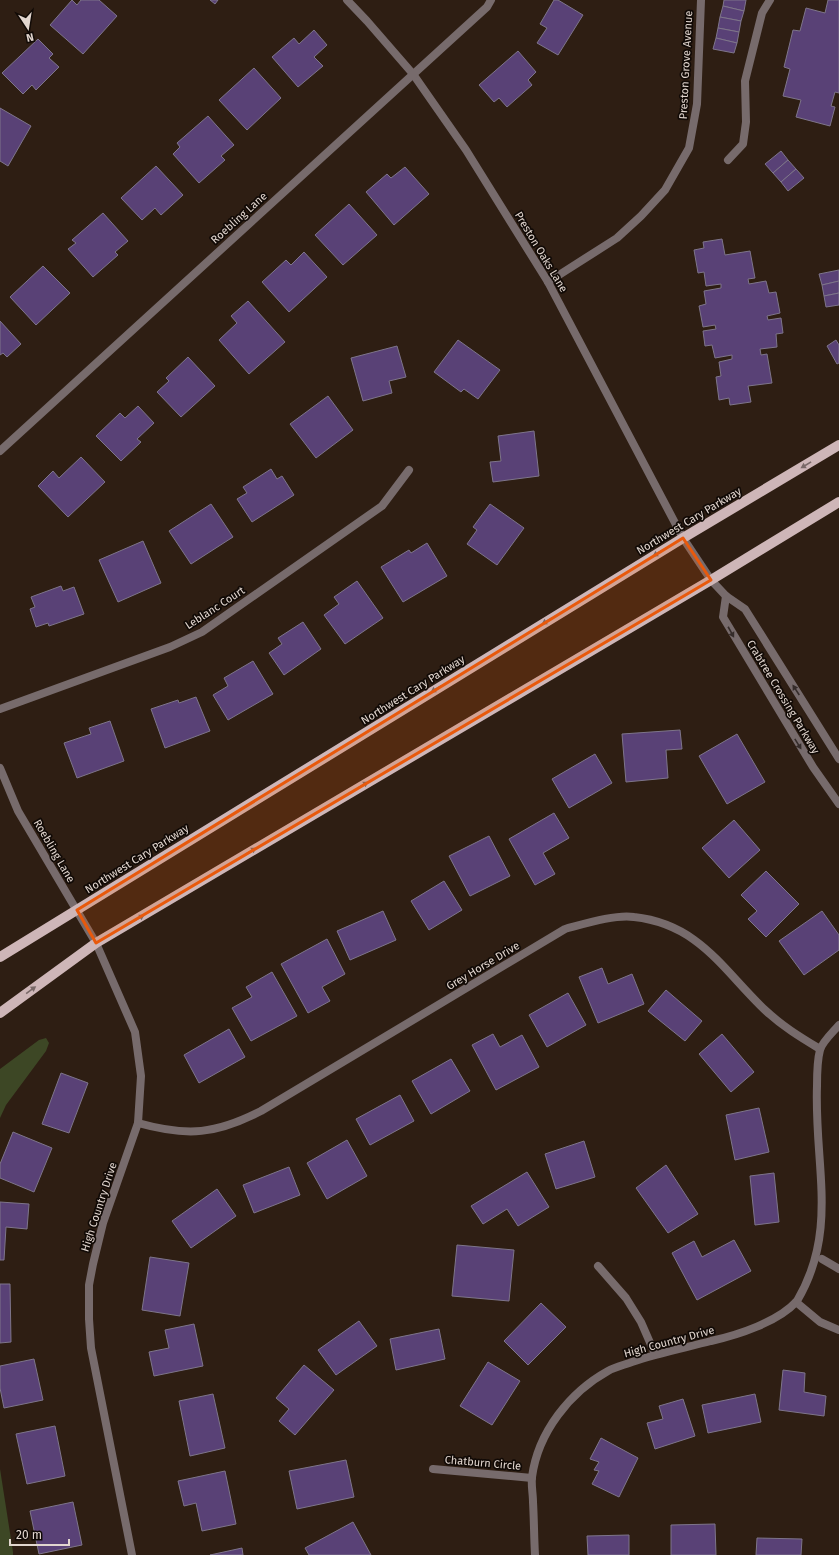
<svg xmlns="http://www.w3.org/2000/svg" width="839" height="1555" font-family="'Fira Sans',sans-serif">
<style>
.green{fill:#3d4725}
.building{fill:#594176;stroke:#7e758a}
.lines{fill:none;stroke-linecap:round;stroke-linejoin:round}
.street{stroke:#776b6c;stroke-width:8}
.primary{stroke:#ceb6b8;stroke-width:10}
.oneway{fill:#796968}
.oneway2{fill:#352c2a}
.marked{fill:#e8590c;fill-opacity:0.2;stroke:#e8590c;stroke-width:3;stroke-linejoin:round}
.labels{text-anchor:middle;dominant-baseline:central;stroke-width:3.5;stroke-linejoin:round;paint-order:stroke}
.street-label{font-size:11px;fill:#e2d6cf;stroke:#110a06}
</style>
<rect width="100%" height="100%" fill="#2e1e13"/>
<g class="green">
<path d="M46,1038l3,5 -3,8 -40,54 -6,13v-49l39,-29z"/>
<path d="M0,1469l13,83v3h-13z"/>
</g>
<g class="building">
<path d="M72,0l5,5 4,-5h18l18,16 -34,38 -33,-29z"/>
<path d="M210,0h8l-3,4z"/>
<path d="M554,0h4l25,15 -25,40 -21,-12 10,-15 -7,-4z"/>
<path d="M724,0h22l-2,11 -21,-5z"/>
<path d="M828,0h11v93l-4,-1 -4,14 4,1 -5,19 -34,-9 5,-17 -18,-4 7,-27 -6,-2 9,-37 7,1 6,-23 19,5z"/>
<path d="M723,6l21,5 -3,10 -21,-4z"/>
<path d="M720,17l21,4 -2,11 -21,-4z"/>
<path d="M718,28l21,4 -2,11 -21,-5z"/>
<path d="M314,30l13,15 -13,12 9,9 -25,21 -26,-30 22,-19 5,6z"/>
<path d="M716,38l21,5 -3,10 -21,-4z"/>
<path d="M38,39l15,15 -4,4 10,9 -23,23 -4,-5 -9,9 -21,-21z"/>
<path d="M518,51l18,21 -8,8 4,5 -25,22 -8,-9 -5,4 -15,-17z"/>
<path d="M254,68l27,30 -34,32 -28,-30z"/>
<path d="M0,108l31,18 -23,40 -8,-5z"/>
<path d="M208,116l26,29 -13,11 4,4 -26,23 -26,-29 7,-7 -3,-4z"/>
<path d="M781,151l7,9 -15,13 -8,-9z"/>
<path d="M788,160l8,9 -15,13 -8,-9z"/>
<path d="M156,166l27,29 -22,20 -6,-7 -13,12 -21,-22z"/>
<path d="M405,167l24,27 -35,31 -28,-33 21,-18 4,4z"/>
<path d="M796,169l8,9 -16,13 -7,-9z"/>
<path d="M349,204l28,31 -34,30 -28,-30z"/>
<path d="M103,213l25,28 -13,11 3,3 -25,22 -25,-28 8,-6 -4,-3z"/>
<path d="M722,239l3,16 25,-4 5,27 -7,1 1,5 17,-3 3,12 7,-1 4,21 -13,3 1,4 13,-2 2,15 -7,1 1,13 -17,2 1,6 6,-1 5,29 -24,3 3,16 -21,3 -1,-7 -10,2 -3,-23 5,-1 -2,-14 13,-3v-4l-17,3 -3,-13 -7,1 -2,-15 13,-2 -1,-4 -12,2 -4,-21 7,-2 -2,-13 17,-3v-4l-15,2 -2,-14 -6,1 -4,-23 10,-2 -1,-6z"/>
<path d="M304,252l23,25 -38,35 -27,-30 24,-22 5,5z"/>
<path d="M43,266l27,27 -34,32 -26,-28z"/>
<path d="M839,270v11l-17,4 -3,-11z"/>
<path d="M839,281v12l-15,3 -2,-11z"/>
<path d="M839,293v12l-13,2 -2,-11z"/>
<path d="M248,301l37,41 -36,32 -30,-34 18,-17 -6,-7z"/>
<path d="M0,321l21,23 -14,13 -4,-4 -3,2z"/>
<path d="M458,340l42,30 -22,29 -14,-10 -3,3 -27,-20z"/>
<path d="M836,340l3,5v18l-2,1 -10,-18z"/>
<path d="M397,346l9,31 -17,4 3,12 -29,8 -12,-43z"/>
<path d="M188,357l27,29 -34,31 -24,-25 12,-11 -3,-3z"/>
<path d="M328,396l25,34 -37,28 -26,-34z"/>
<path d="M138,406l16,17 -17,16 4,3 -20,19 -25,-25 24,-23 5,5z"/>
<path d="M534,431l5,45 -46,6 -3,-20 11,-1 -3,-25z"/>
<path d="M81,457l24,25 -37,35 -30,-31 15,-15 6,7z"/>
<path d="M271,469l6,10 5,-3 12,19 -42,27 -15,-23 10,-6 -4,-6z"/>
<path d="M211,504l22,33 -42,27 -22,-33z"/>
<path d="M490,504l34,24 -27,37 -30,-21 10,-14 -4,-3z"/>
<path d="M143,541l18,42 -43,19 -19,-42z"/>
<path d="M427,543l20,33 -44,26 -22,-35 28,-17 2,3z"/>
<path d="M357,581l26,37 -38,26 -21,-29 15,-11 -5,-7z"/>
<path d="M61,586l2,5 11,-4 10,27 -35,12 -1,-3 -12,4 -6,-18 5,-2 -4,-10z"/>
<path d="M303,622l18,27 -37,26 -15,-22 13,-9 -4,-6z"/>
<path d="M253,661l20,33 -45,26 -15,-25 15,-9 -4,-8z"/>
<path d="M196,697l14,34 -45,17 -14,-39 27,-9 1,3z"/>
<path d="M110,721l14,40 -47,17 -13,-35 27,-9 -2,-6z"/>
<path d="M680,730l2,19 -16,1 2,28 -42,4 -4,-48z"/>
<path d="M737,734l28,48 -38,22 -28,-48z"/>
<path d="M595,754l17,29 -43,25 -17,-29z"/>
<path d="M554,813l15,25 -26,15 12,21 -20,11 -26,-46z"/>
<path d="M734,820l26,30 -31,28 -27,-30z"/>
<path d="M489,836l21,40 -40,20 -21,-40z"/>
<path d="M766,871l33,33 -33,33 -18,-18 9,-8 -16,-16z"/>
<path d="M444,881l18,29 -33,20 -18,-29z"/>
<path d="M383,911l13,29 -46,20 -13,-29z"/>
<path d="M822,911l17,24v15l-35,25 -25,-34z"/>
<path d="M327,939l18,35 -23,13 8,14 -22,12 -27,-49z"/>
<path d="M602,968l6,16 24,-10 12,30 -46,19 -19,-46z"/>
<path d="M272,972l25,44 -46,25 -19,-33 20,-11 -6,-10z"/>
<path d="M666,990l36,31 -17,20 -37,-30z"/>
<path d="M568,993l18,32 -39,22 -18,-32z"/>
<path d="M229,1029l16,28 -46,26 -15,-28z"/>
<path d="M493,1034l7,13 22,-12 17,32 -43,23 -24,-45z"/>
<path d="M722,1034l32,38 -23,20 -32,-38z"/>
<path d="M451,1059l19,32 -39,23 -19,-33z"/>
<path d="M61,1073l27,10 -19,50 -27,-9z"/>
<path d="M400,1095l14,26 -44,24 -14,-26z"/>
<path d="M759,1108l10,44 -34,8 -9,-45z"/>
<path d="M13,1132l39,16 -18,44 -34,-14v-14z"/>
<path d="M347,1140l20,36 -40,23 -20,-36z"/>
<path d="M584,1141l11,36 -39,12 -11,-35z"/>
<path d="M666,1165l32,49 -30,19 -32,-45z"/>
<path d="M289,1167l11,28 -46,18 -11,-28z"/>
<path d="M527,1172l22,35 -31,19 -11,-17 -24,15 -12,-18z"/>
<path d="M774,1173l5,49 -24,3 -5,-49z"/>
<path d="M217,1189l19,27 -45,32 -19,-27z"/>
<path d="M0,1202l29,2 -2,25 -21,-2 -2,33h-4z"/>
<path d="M734,1240l17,31 -54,29 -25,-47 22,-12 8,16z"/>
<path d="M457,1245l57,5 -5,51 -57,-5z"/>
<path d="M150,1257l39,6 -9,53 -38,-6z"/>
<path d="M0,1284h10l1,58 -11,1z"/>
<path d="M541,1303l25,24 -38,38 -24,-24z"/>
<path d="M359,1321l18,25 -41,29 -18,-25z"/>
<path d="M194,1324l9,42 -49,10 -5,-24 20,-4 -4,-18z"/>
<path d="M439,1329l6,30 -49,11 -6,-31z"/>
<path d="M34,1359l9,41 -39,8 -4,-20v-22z"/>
<path d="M488,1362l32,19 -28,44 -32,-19z"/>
<path d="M304,1365l30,25 -39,45 -16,-14 10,-12 -13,-11z"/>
<path d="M783,1370l22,3 -1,19 22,4 -2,20 -45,-6z"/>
<path d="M213,1394l12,54 -35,8 -11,-55z"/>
<path d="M755,1394l6,28 -53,11 -6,-28z"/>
<path d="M683,1399l12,37 -40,13 -8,-26 16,-4 -4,-13z"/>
<path d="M55,1426l10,50 -38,8 -11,-50z"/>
<path d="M601,1438l37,20 -19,39 -27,-13 7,-13 -5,-1 5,-8 -9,-3z"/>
<path d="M346,1460l8,37 -57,12 -8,-38z"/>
<path d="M225,1471l11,53 -34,7 -6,-28 -12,3 -6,-25z"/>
<path d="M73,1502l9,43 -43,9 -9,-43z"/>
<path d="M353,1522l18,33h-62l-4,-7z"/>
<path d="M715,1524l1,31h-45v-30z"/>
<path d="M629,1535v20h-41l-1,-19z"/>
<path d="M757,1538l45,1 -1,16h-45z"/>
<path d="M242,1548l1,7h-33z"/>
</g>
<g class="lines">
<g class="street">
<path d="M347,0l20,21 46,53 53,76 82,132 135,256 28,42 15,16 19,13 94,150"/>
<path d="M728,160l15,-16 3,-22 -1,-41 17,-68 8,-13"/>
<path d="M548,282l69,-44 24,-22 24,-26 24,-42 8,-44 4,-104"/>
<path d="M0,451l487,-444 4,-7"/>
<path d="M726,596l-3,21 90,150 26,37"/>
<path d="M0,709l170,-62 32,-15 180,-126 27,-36"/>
<path d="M0,768l18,43 78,132 39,89 6,44 -3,47 -35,100 -10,41 -4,21v34l2,29 41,207"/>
<path d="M138,1123c50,14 78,11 123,-12l304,-182c19,-5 51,-15 69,-12 65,7 89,53 131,93 17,16 35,27 55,39"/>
<path d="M822,1259l17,10"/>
<path d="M598,1266l28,32 15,24 14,32"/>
<path d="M796,1302l24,20 19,8"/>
<path d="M433,1469l99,9"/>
<path d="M535,1555c-1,-18 -1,-36 -2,-53 0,-8 -2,-17 -1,-25 6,-45 38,-85 76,-106 7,-4 16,-6 24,-9 26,-9 52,-14 79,-21 27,-6 67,-19 86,-40 42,-71 17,-136 20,-215 0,-11 0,-25 3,-36 2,-8 13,-18 19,-25"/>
</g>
<g class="primary">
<path d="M0,957l683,-419 156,-93"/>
<path d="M0,1013l96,-70 615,-363 128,-78"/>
</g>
</g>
<defs><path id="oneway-solid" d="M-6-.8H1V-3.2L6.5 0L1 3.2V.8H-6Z"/></defs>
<g class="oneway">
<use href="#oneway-solid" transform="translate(806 465) rotate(149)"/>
<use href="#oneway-solid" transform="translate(658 553) rotate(148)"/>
<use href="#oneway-solid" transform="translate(547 621) rotate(148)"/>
<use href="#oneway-solid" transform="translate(436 689) rotate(148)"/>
<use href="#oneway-solid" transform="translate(363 785) rotate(-31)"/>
<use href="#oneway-solid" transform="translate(251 851) rotate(-31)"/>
<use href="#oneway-solid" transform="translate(139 918) rotate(-31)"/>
<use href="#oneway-solid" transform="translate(31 990) rotate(-36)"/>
</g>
<g class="oneway2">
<use href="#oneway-solid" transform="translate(731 632) rotate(61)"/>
<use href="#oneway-solid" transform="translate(796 690) rotate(-123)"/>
<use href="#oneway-solid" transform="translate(798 744) rotate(58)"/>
</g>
<path class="marked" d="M683,538l28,42 -615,363 -19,-33z"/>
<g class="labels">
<g class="street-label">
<text transform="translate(686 65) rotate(-87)">Preston Grove Avenue</text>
<text transform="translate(239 218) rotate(-42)">Roebling Lane</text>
<text transform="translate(541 252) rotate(59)">Preston Oaks Lane</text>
<text transform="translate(689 521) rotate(-31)">Northwest Cary Parkway</text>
<text transform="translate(215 608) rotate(-33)">Leblanc Court</text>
<text transform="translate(413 690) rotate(-32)">Northwest Cary Parkway</text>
<text transform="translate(783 697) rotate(59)">Crabtree Crossing Parkway</text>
<text transform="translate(54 851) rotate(60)">Roebling Lane</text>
<text transform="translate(137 859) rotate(-32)">Northwest Cary Parkway</text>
<text transform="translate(483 966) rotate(-31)">Grey Horse Drive</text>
<text transform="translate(99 1207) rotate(-72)">High Country Drive</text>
<text transform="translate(669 1342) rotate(-15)">High Country Drive</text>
<text transform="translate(483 1463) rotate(5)">Chatburn Circle</text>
</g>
</g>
<g transform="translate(28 28) rotate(168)" stroke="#110a06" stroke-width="3" paint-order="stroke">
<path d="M0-3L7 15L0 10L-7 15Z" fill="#e2d6cf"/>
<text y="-6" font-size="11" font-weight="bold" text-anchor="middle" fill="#e2d6cf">N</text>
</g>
<path d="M10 1539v6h59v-6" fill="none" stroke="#e2d6cf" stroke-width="2"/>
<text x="16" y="1539" font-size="12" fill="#e2d6cf" stroke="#110a06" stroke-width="3" paint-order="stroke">20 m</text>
</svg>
